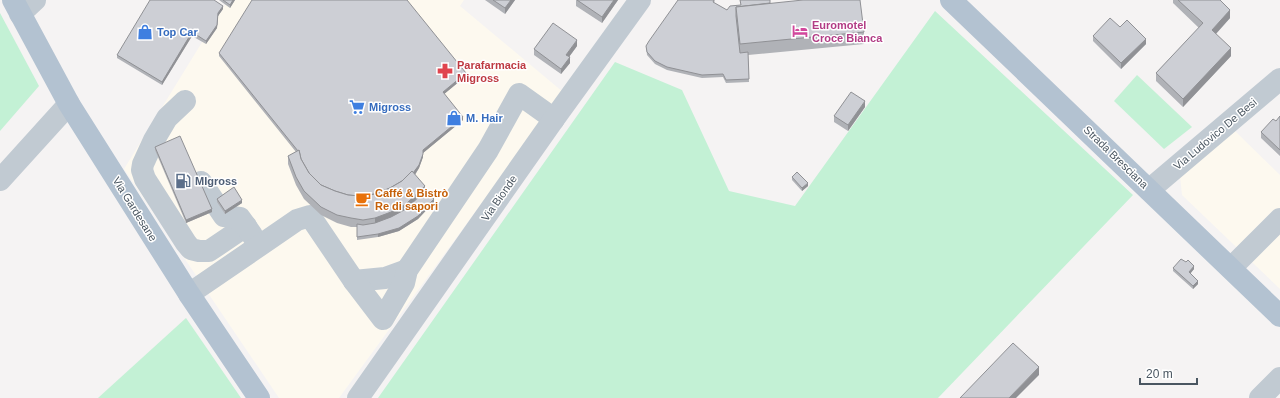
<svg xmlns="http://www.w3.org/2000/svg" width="1280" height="398" font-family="Helvetica,sans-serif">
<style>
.commercial{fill:#fdf9ef}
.green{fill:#c3f1d5}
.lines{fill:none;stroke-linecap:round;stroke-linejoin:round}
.minor{stroke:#c1cad2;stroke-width:22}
.major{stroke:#b3c2d1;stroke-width:22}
.wall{fill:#b0b2b7}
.shaded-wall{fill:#909195}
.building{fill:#cdcfd5;stroke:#909195}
.labels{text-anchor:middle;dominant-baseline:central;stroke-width:3;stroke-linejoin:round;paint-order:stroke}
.hotel-label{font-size:11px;font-weight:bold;fill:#b23c85;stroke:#fff;text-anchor:start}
.shop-label{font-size:11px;font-weight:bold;fill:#366cbe;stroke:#fff;text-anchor:start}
.health-label{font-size:11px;font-weight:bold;fill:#be3a42;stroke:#fff;text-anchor:start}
.street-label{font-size:11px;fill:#4a5661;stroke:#fff}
.service-label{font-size:11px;font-weight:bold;fill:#4e5e75;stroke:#fff;text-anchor:start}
.food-label{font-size:11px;font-weight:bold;fill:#c56008;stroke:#fff;text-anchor:start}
</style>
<rect width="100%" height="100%" fill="#f5f3f3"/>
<g class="commercial">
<path d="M228,0h236l-4,6 103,86 -224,306h-60l-155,-229z"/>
<path d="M1235,131l45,44v114l-98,-94 -2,-19z"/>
</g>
<g class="green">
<path d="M935,11l198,184 -195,203h-560l237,-336 67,28 47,101 66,15z"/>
<path d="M0,13l39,73 -39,45z"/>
<path d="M1137,75l55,52 -28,22 -50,-48z"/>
<path d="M186,318l55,80h-143z"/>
</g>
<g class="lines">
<g class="minor">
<path d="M20,14l15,-14"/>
<path d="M185,101l-18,17 -13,22 -11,24 -1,6 3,9 41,64 5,6 8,2h10l37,-25"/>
<path d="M0,180l69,-76"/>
<path d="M199,183l2,-1 23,34 16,2 12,17"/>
<path d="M1149,190l131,-111"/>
<path d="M1231,268l49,-49"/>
<path d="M354,281l31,-3 22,-8"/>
<path d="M189,294l108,-74 13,-4 44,65 29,38 21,-36 3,-13 81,-120 31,-56 35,25"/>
<path d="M358,398l196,-279 86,-119"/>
<path d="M1260,398l20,-20"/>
</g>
<g class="major">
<path d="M13,0l56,104 120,190 70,104"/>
<path d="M951,0l329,316"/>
</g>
</g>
<g class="wall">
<path d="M219,0h16l-5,8z"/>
<path d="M485,0h30l-10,14z"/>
<path d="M576,0h42l-16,23 -26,-17z"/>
<path d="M715,0l-1,3 13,7 14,-5 -1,-5h30v3l94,29v12l-116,11 1,27 -23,1 -3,-6 -21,1 -35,-8 -12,-6 -8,-9 -1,-9z"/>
<path d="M1173,0h47l10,18 -14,16 15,22 -48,51 -27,-26v-8l43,-45 -26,-25z"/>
<path d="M223,9l-5,7 -1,12 -11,16 -14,-8 -30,49 -45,-27v-3z"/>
<path d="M1120,27l26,17 -25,25 -28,-28v-5z"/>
<path d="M577,46l-8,11 1,6 -9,11 -27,-19v-6z"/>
<path d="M219,53l247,23 -22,18 19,26 -40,33v4l-4,11 -4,7 10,16 9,11 -16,17 -19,12 -21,6 -21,3v-13h-6l-14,-4 -16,-8 -17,-16 -8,-14 -8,-21v-8l8,-4 -77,-96z"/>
<path d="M865,107l-17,24 -14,-9v-6z"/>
<path d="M1280,116v40l-19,-18v-6l15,-11z"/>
<path d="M155,147l57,65 -26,11 -31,-73z"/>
<path d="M792,177l16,9 -6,5 -10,-11z"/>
<path d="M217,199l25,4 -17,11 -8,-12z"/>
<path d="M1173,268l21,1 -4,5 8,10 -5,5 -20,-18z"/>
</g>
<g class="shaded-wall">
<path d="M233,0h2l-5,8v-3z"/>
<path d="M511,0h4l-10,14v-6z"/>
<path d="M614,0h4l-16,23v-6z"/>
<path d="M223,6v3l-5,7 -1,12 -11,16v-3l12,-28z"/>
<path d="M1230,10v8l-18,20v-8z"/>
<path d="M192,32v4l-30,49v-3z"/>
<path d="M1146,39v5l-25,25v-6z"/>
<path d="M577,40v6l-11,15v-6z"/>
<path d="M1231,48v8l-48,51v-8z"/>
<path d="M570,57v6l-9,11v-5z"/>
<path d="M466,73v3l-23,19v-3z"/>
<path d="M865,101v6l-17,24v-6z"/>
<path d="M463,117v3l-40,33v-3z"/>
<path d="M423,154v3l-4,11 -7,11 -37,20z"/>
<path d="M808,183v3l-6,5v-3z"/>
<path d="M425,186v8l-19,18 -31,14v-8z"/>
<path d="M434,199v3l-16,17 -19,12 -21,6v-3z"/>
<path d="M242,200v3l-17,11v-3z"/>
<path d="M212,209v3l-26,11v-3z"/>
<path d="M1194,266v3l-5,6v-3z"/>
<path d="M1198,281v3l-5,5v-3z"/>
<path d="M1039,367v8l-23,23h-7z"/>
</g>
<g class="building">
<path d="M150,0h64l9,6 -5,7 -1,12 -11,16 -14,-9 -30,50 -45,-27z"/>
<path d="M223,0h10l-3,5z"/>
<path d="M252,0h155l59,73 -23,19 20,25 -40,33v4l-4,11 -6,8 -1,-2 -10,10 -12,7 -15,6 -15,2 -12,-1 -13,-4 -14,-6 -12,-12 -8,-14 -2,-9 -1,1 -79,-98z"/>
<path d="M493,0h18l-6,8z"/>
<path d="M577,0h37l-12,17z"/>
<path d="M678,0h36l-1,2 14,8 3,-4 11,-1 -1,-5h30v3l-34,4v9l4,37 8,-1 1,27 -23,1 -3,-6 -21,1 -35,-8 -12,-6 -8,-9 -1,-6 3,-5z"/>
<path d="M803,0h57l4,32 -124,12 -4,-37z"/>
<path d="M1178,0h42l10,10 -18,20 19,18 -48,51 -27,-26 47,-50z"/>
<path d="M1110,18l10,9 7,-7 19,19 -25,24 -28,-27z"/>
<path d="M553,23l24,17 -11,15 4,2 -9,12 -27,-20z"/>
<path d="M851,92l14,9 -17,24 -14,-9z"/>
<path d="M1280,116v34l-19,-18 12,-13 3,2z"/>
<path d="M180,136l32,73 -26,11 -31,-73z"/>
<path d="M299,150l2,9 8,14 12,12 14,6 13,4 12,1 15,-2 15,-6 12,-7 10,-10 13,15 -19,18 -15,8 -16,6 -12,2 -12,-2 -14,-3 -16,-8 -17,-16 -8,-14 -8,-21z"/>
<path d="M797,172l11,11 -6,5 -10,-11z"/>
<path d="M234,187l8,13 -17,11 -8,-12z"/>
<path d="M425,191l9,8 -16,17 -19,12 -21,6 -21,3v-13l6,1 12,-2 16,-6 15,-8z"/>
<path d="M1181,259l5,3 2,-2 6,6 -5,6 9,9 -5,5 -20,-18z"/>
<path d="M1013,343l26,24 -30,31h-49z"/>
</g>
<defs>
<symbol id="hotel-bare" viewBox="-9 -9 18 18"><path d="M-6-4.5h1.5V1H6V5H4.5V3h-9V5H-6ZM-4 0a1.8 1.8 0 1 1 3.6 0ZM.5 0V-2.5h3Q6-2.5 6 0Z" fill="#d1479c" stroke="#fff" stroke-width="2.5" paint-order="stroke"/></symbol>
<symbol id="shop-bare" viewBox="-9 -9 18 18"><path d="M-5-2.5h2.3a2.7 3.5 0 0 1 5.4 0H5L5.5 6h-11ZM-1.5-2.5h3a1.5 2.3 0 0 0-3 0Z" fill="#3f7fe0" stroke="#fff" stroke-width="2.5" paint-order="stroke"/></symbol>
<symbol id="pharmacy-bare" viewBox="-9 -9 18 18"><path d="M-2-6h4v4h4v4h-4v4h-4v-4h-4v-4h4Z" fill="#e0444e" stroke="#fff" stroke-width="2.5" paint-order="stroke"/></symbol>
<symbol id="supermarket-bare" viewBox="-9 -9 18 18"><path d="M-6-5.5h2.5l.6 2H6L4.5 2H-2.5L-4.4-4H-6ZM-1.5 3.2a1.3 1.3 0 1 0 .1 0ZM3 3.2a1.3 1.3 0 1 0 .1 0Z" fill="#3f7fe0" stroke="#fff" stroke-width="2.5" paint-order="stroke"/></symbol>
<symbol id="fuel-bare" viewBox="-9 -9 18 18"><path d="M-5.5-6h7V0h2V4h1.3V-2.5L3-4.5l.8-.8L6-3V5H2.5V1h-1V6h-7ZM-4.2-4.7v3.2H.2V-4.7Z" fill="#5c6f8a" stroke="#fff" stroke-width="2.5" paint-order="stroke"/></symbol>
<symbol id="cafe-bare" viewBox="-9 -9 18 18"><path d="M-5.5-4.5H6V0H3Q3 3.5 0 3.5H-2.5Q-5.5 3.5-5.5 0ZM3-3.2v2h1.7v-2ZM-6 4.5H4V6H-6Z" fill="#e8710a" stroke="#fff" stroke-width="2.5" paint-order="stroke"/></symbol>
</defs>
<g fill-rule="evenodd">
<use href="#hotel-bare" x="789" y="20" width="22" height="22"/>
<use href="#shop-bare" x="134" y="21" width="22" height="22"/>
<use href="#pharmacy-bare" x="434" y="60" width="22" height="22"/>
<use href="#supermarket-bare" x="346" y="96" width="22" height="22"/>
<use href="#shop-bare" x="443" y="107" width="22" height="22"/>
<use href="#fuel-bare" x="172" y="170" width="22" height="22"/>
<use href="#cafe-bare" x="352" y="188" width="22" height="22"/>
</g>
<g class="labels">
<g class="hotel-label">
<text x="812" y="25">Euromotel<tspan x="812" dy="13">Croce Bianca</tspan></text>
</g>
<g class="shop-label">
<text x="157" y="32">Top Car</text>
<text x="369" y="107">Migross</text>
<text x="466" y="118">M. Hair</text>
</g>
<g class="health-label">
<text x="457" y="65">Parafarmacia<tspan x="457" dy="13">Migross</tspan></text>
</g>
<g class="street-label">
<text transform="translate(1215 134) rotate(-40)">Via Ludovico De Besi</text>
<text transform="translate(1116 157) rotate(44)">Strada Bresciana</text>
<text transform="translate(499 198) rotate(-55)">Via Bionde</text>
<text transform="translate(135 209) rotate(58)">Via Gardesane</text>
</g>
<g class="service-label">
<text x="195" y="181">MIgross</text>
</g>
<g class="food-label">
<text x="375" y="193">Caffé &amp; Bistrò<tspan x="375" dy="13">Re di sapori</tspan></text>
</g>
</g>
<path d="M1140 378v6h57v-6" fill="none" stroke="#4a5661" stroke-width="2"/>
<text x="1146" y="378" font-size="12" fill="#4a5661" stroke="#ffffff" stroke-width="3" paint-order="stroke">20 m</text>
</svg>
